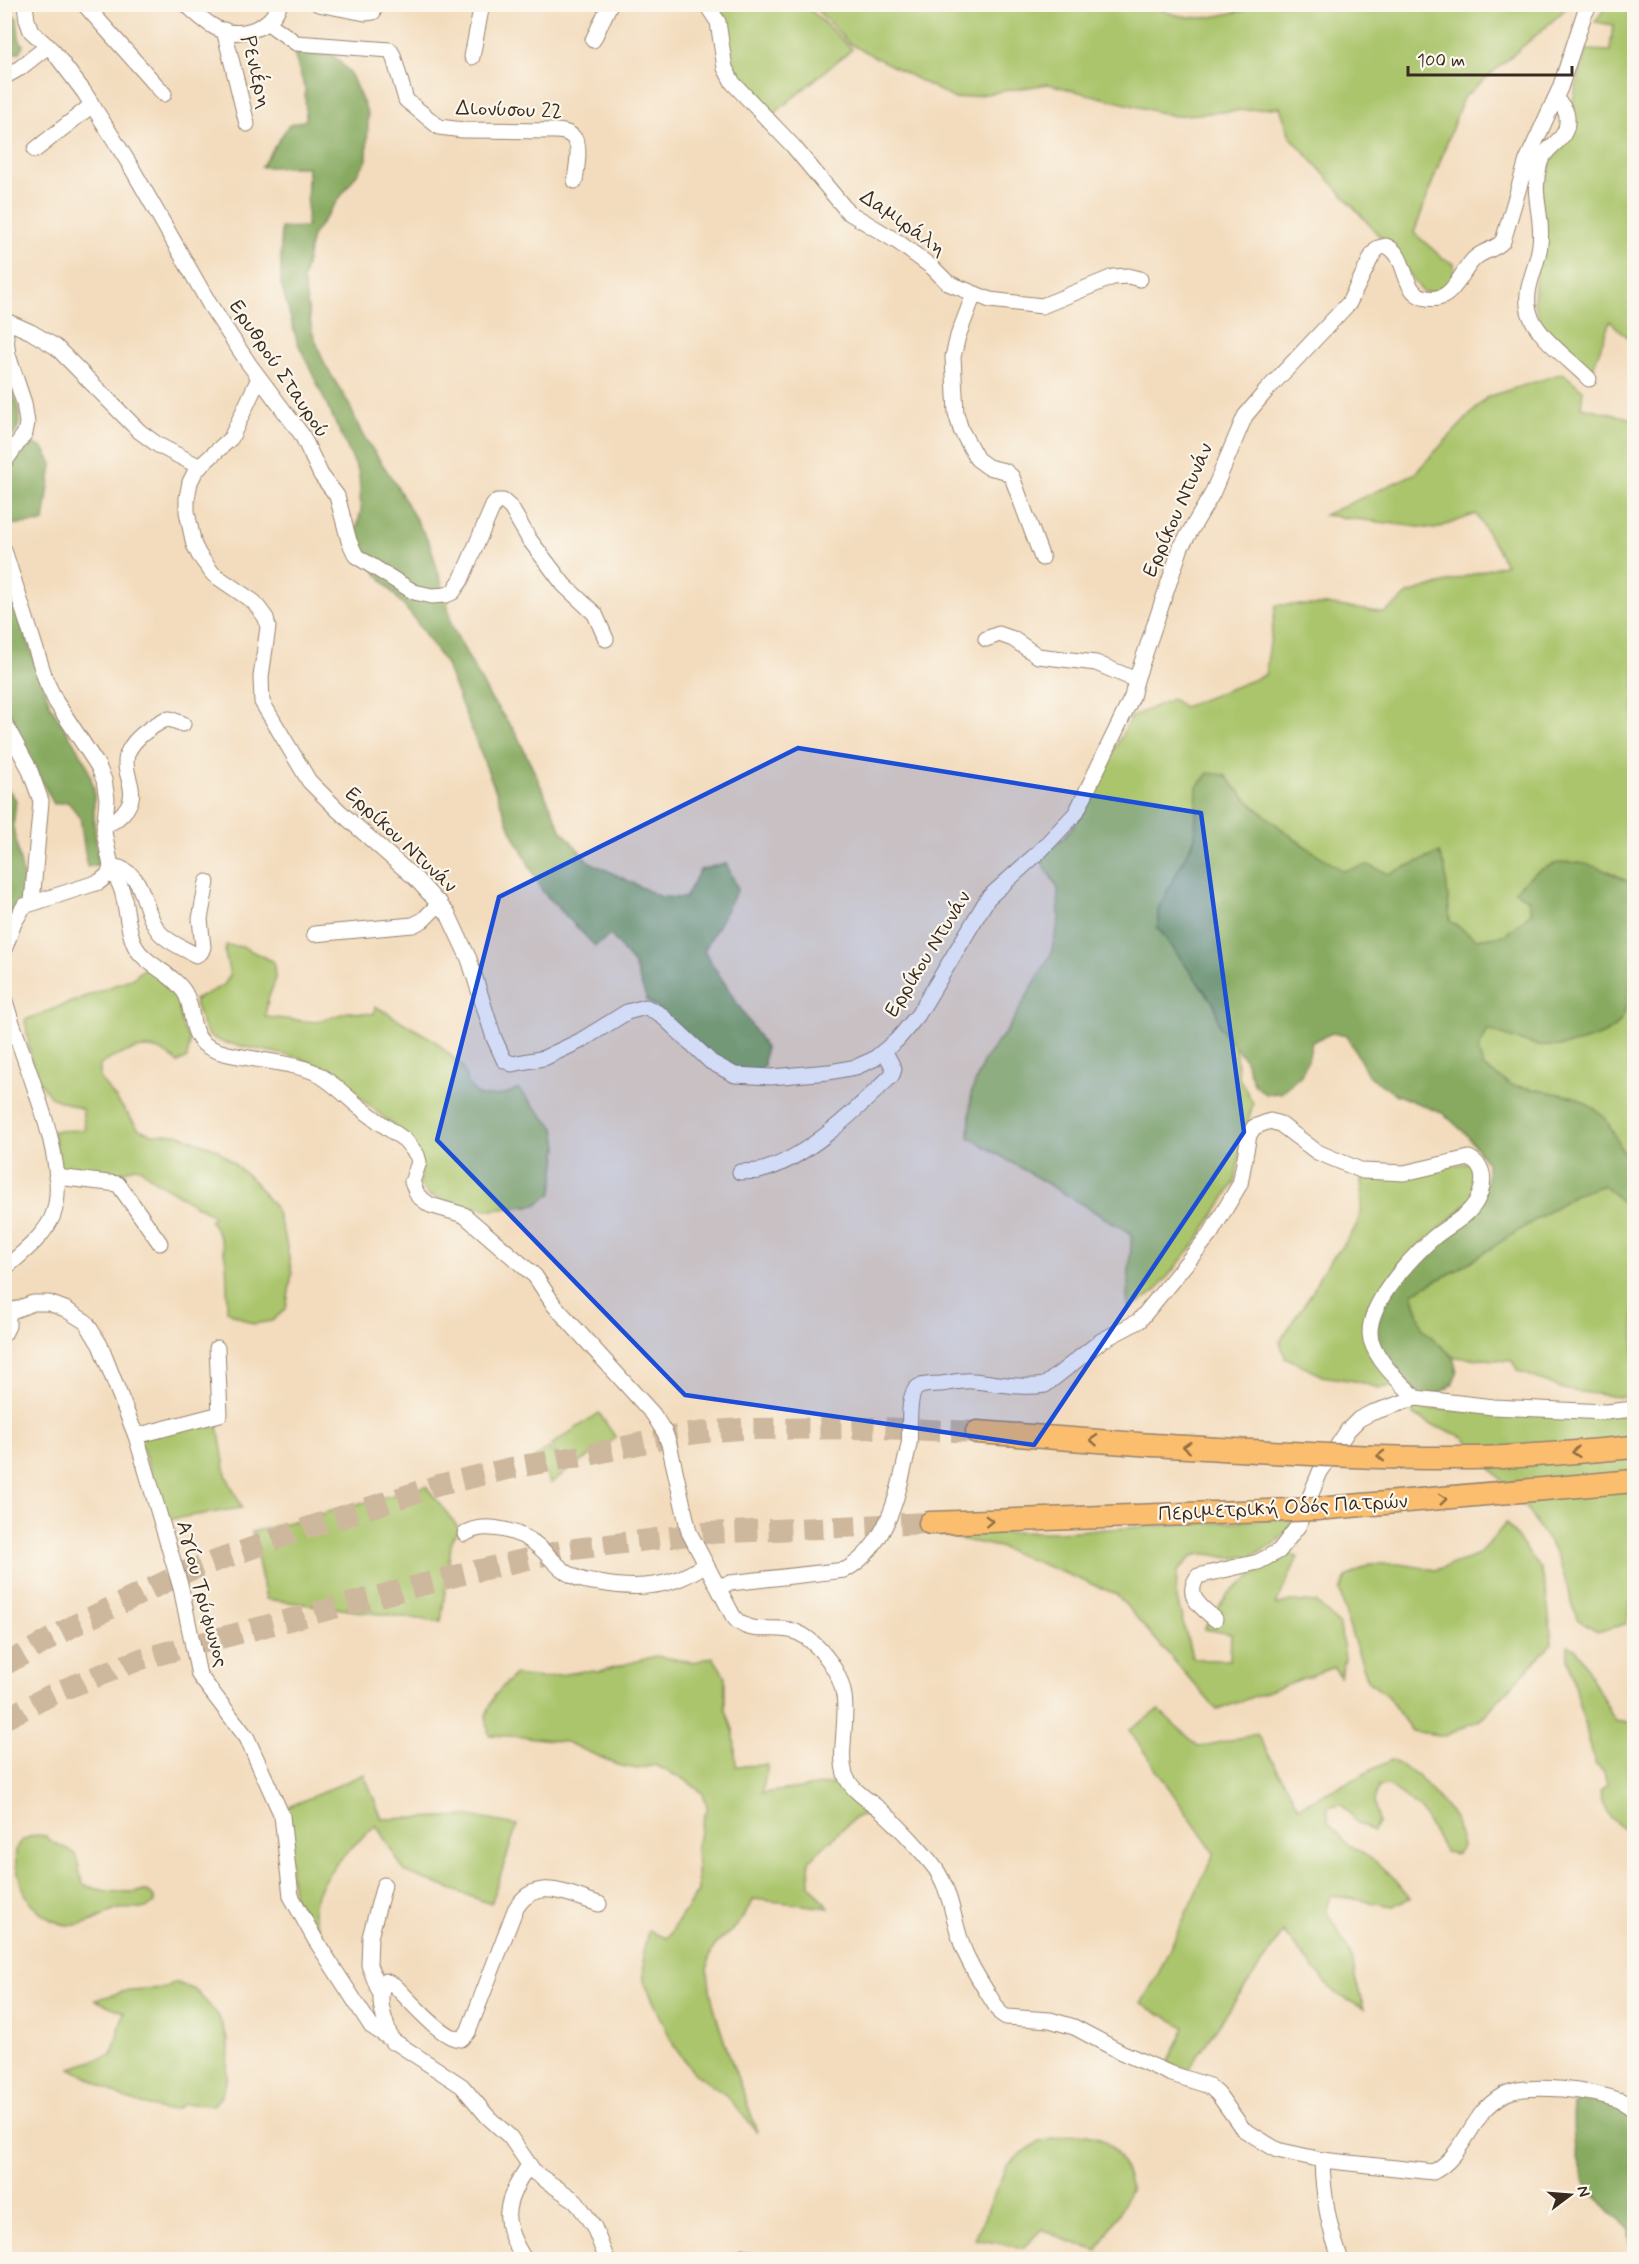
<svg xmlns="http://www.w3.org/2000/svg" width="1639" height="2264" font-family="Mynerve,sans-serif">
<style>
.green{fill:#aac56c;stroke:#727845;stroke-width:1.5}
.forest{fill:#87aa60;stroke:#616a3f;stroke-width:1.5}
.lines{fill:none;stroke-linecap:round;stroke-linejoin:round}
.highway-tunnel{stroke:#ceb89d;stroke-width:22;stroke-dasharray:22 11;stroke-linecap:butt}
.minor-casing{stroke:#97836e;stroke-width:17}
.highway-casing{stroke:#97836e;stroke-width:25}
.minor{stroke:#fff;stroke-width:15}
.highway{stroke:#fbbe6e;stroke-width:22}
.highway-bridge-casing{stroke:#97836e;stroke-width:25;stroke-linecap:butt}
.highway-bridge{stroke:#fbbe6e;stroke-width:22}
.oneway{stroke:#916d42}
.marked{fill:#1d4ed8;fill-opacity:0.2;stroke:#1d4ed8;stroke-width:4.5;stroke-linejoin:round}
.labels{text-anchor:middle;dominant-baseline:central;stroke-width:4.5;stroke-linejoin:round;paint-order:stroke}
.street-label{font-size:21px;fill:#3b2a1e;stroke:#fbf7ec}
</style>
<rect width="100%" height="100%" fill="#fbf7ec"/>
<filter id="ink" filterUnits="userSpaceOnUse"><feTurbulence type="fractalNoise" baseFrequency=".0167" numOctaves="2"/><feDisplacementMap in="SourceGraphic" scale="12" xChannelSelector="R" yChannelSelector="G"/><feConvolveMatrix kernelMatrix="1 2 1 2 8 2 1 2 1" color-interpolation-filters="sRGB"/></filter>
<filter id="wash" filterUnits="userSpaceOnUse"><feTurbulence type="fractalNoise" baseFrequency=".008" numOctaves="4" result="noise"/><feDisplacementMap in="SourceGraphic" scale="24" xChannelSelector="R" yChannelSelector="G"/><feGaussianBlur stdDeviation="1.35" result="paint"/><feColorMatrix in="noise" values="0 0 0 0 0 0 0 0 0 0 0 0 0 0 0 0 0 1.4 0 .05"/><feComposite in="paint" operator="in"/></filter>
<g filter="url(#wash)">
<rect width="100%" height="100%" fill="#f3dcbd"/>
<g class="green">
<path d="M1159,4l4,7c33,11 48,7 81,-1l3,-6 322,1 -12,12 -94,81 -49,135 30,26 10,5v16l-12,13 -19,-1 -40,-52 -93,-104 -10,-29 -106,9 -126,-32 -93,15 -105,-55 -38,-39z"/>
<path d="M714,5h91l47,44 -81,67 -40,-43 -7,-56z"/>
<path d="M1607,5h27v339l-24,-23 -18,50 -22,-22 -28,-22 -8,-26 9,-130 28,-63 15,-58 24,1 3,-26 -18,-3z"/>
<path d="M1563,373l20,17 -2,17 53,12v466l-25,-14 -94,20 13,8 5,13 -28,23 -29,4 -26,-18 -5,-53 -6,-15 -50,21 -21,-9 -25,6c-44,-28 -83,-55 -118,-95l-28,11 -2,50 -37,72v19l57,77 4,21 16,21 4,31 14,25 -11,40 -7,39 -38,59 -41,50 -27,18 -2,-11 5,-64 -163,-97 2,-43 13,-34 24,-31 43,-75 8,-35 -1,-31 -18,-29 26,-24 13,-17 52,-101 41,-18 12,8 81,-32 11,-70h56l53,8 23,-19 98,-30 -30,-50 -41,15 -111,-14 90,-41 73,-77z"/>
<path d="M226,945l17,2 31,15 1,19 -7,18 -3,18 51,5 32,-10 26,2 1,-8 59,34 28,26 7,19 8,10c15,3 27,1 41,-6l37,40 3,18 -6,46 -17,12 -44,5 -38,-7 -24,-8 -9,-10 1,-17 -27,-42 -60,-50 -33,-18 -79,-16 -13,-6 -6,-10 -9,-26 30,-15 6,-10 -5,-22z"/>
<path d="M148,965l20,14 10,19 4,28 8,15 -3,17 -9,5c-8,-7 -18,-15 -29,-15 -15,-1 -37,9 -49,17v13l39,51 14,5h24l40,15 37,32 22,28 10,33 6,32 -6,35 -14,12 -19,3 -26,-13c0,-29 3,-67 -17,-90l4,-5 -59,-35 -15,-13 -5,-1 -24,10 -53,-3 -5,-43 32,-1 -3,-21 -32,-12 -17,-26 -8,-51 108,-42z"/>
<path d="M1634,982v192l-28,-55 -31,-22 -64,-12 -29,-18 -4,-18 10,-19c40,13 60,24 103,9 12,-4 22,-8 30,-19 8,-12 1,-24 13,-38z"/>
<path d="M1468,1163l11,11 -7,25 -74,67 -5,116 -3,5 -11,1 -24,-7 -33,-5 -37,-19 -5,-15c10,-18 17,-27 28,-43 7,-9 9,-20 15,-29 26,-34 43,-42 38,-90z"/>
<path d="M1604,1185l27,25 3,-1v190l-68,-9 -48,-19 -6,-10 -59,-4 -30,-28 -11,-36 45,-23 117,-75z"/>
<path d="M1412,1408l222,7v172l-8,37 -29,8 -20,-13 -19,-63 -31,-46 -63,-73 -35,-13 -15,-9z"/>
<path d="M599,1413l17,25 -49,33 -16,-26z"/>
<path d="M217,1419l9,56 16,33 -76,12 -27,-83z"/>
<path d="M549,1448l17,24 -15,11 -17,-25z"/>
<path d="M426,1486l34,44 -8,8 -11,84 -175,-23 -14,-67z"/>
<path d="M1294,1518c-11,25 -35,40 -63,40 -11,-1 -26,-7 -37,-2 -6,3 -12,11 -17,16l-1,23 16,62 13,3h25l1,-26 -27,-5 24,-35 39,-29 20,-11 11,3 -22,48 14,-4 27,2 23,23 5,33 -5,18 -6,-10 -117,43 -101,-116 -117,-47 -69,-14 129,-1z"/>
<path d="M1506,1523l35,46 5,21 6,53 -72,77 -35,16 -33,-5 -25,-35 -19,-15 -20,-58 -8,-32 6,-13 23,-14h31l36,6 43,-15z"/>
<path d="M1568,1645l9,5 38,71 19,3v111c-17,-8 -32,-24 -34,-43l7,-8 -3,-12 -9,-8 -27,-106z"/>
<path d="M656,1656l38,6 19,-5 12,19v31l9,26 2,33 32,-1 -6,28 83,-11 30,27 -22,10 -44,42 1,24 19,23 -75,-9c-5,8 -10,17 -15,24 -9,11 -22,16 -28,30 -15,35 35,140 46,179l-30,-36 -33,-23 -19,-25 -31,-67 -1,-28 5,-22 19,7 31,-47 -2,-43 11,-42 -4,-12 -16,-13 -32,-16 -18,4 -19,-4 -52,-23 -39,-5 -38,-2 -3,-20 9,-20 19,-20 28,3 42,-7h16z"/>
<path d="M1159,1710l40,37 58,-13 42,73 92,-47 27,15 18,21 19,22 7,28 -5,8 -12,-2 -25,-43 -31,-23 -10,1 -5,14 4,22 -5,9 -16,-10 -16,-18 -13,3v15l15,18 33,22 20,19 14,17 -17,8 -63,-11 -4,15 26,46 3,22 9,31 -29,-16 -52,-61 -94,136 -22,-3 18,-38 -44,-23 18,-32 55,-119 -85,-123z"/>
<path d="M364,1774l18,45 87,-3 48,9 -26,79 -86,-32 -29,-47c-22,20 -75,64 -59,98 6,14 17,27 26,39l-5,8 -45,-75 -9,-86z"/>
<path d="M37,1835l9,1c7,11 22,9 29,19 5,9 4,20 8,29 21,10 43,8 65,7l7,8v4c-18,12 -21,2 -39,7 -13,4 -24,14 -38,15 -17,2 -34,-7 -45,-19 -10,-12 -25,-51 -13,-64 5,-4 11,-6 17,-7z"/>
<path d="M175,1982l20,8 23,25 10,25 -1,38 -6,19 -7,8 -31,-1 -7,5 -14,1 -38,-12 -53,-30 41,-13 12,-43 -29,-12 34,-10 36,-2z"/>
<path d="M1076,2134c37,1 46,23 55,54l-13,28 -21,35 -37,-13 -18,-9 -19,19 -48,-9 31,-72 16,-14 17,-11z"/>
</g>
<g class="forest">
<path d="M9,13l8,5 2,20 4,7 -3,7 -5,1 -10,-8v-31z"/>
<path d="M294,53l39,2 17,18 18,41 -1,46 -55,76 -9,44 9,51 13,34 23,37 14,32 33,49 35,61 18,62 3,19 40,74 25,34 46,98 26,30 73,36 24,1 15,-28 26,-7 12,26 -34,62 61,96 -1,19 -4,4h-30l-83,-70 -13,-35 -23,-30 -16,11 -52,-54 -31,-60 -67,-169 -32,-46 -50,-60 -5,-10 -2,-15 5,-21 -2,-38 -62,-132 -16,-57v-56l26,-1 1,-60h-47l28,-42 17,-5 -1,-31z"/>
<path d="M4,367c6,17 19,42 14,60 -2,7 -9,14 -13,20z"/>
<path d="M29,442l14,6 9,16 -8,58 -38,3 -2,-50 4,-13 14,-18z"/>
<path d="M4,574l47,133 35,55 8,27v34l5,42 -12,2 -7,-50 -12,-15 -14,2 -49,-90z"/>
<path d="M1208,773l17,2 22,26 51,41 45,29 25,-6 21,9 50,-21 6,15 5,53 26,18 29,-4 27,-23 -4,-13 -13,-8c39,-44 74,-31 119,-6v97c-12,14 -5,26 -13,38 -8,11 -18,15 -30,19 -43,15 -63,4 -103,-9l-10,19 5,18 28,18 64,12 23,14 8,8 28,55v35l-3,1 -27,-25 -30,10 -117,75 -45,23 11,36 30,28 4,15 -3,10 -7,7 -11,5h-15l-22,-17 -22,-31 -3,-24 29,-47 84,-95v-17l-20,-28 -23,-21 -49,-20 -27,-19 -21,-39 -15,-3 -20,9 -4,18 -7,15 -20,18 -16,1 -11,-10 -10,-26 -25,-32 -4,-21 -57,-77v-19l37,-71 2,-51z"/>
<path d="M4,784l12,16 -3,27 14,68 -17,19 -5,3z"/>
<path d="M1587,2098l31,5 16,13v143h-3l-2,-31c-16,-12 -39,-35 -47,-54 -9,-22 -10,-47 -8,-70z"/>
</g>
</g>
<g filter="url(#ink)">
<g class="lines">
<g class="highway-tunnel">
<path d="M4,1665l71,-40 113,-54 122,-44 129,-42 77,-18 72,-12 82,-18 42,-6 32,-2 136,-1 97,4"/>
<path d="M4,1719l53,-27 84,-33 314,-83 111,-26 139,-17 225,-10"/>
</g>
<defs>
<g id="minor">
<path d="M25,4l2,16 4,11 22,20 31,41 46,73 80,140 39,59 53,71 19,40 16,21 12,45 7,15 58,36 18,4 14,-1 7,-3 8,-12 32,-74 4,-5h6l8,7 18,31 35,46 31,29 11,25"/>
<path d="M84,4l80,90"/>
<path d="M186,4c9,9 19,18 30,24 25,11 54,1 64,-24"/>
<path d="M318,4l47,9 8,-1 1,-8"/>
<path d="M706,4l12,18 7,46 8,15 60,63 55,66 50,30 35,26 15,15 42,17 52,6 71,-29 15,-1 12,3"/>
<path d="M268,23l28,20 94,7 3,5 13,45 33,27 24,3 93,1c31,1 21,29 19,50"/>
<path d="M224,30l23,94"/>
<path d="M593,40l17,-36"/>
<path d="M472,57l10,-53"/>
<path d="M4,77l16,-9 28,-22"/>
<path d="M1555,99c8,7 13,12 12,23 0,19 -22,24 -27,41 -10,32 4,53 0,81 -2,23 -17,44 -11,67 6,25 43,50 60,68"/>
<path d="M35,150l57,-45"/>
<path d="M974,294l-16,42 -5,21 3,56 5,17 16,29 11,8 17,4 7,6 30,81"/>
<path d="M259,378l-28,60 -35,32 -6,12 -3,16v14l7,33 5,10 14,19 41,28 12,16 2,9 -7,50 1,25 47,79 30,30 78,69 31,34 21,45 25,79 10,22 8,4 32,-6 36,-17 47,-29 19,-5 14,7 51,48 24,13 36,2 58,-5 27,-5 18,-8 23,-19 21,-25 70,-117 52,-47 36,-38 56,-116 4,-17 45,-133 31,-53 33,-78 21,-25 83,-88 24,-49 5,-6 8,-2c22,8 15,45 37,51 30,9 35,-23 52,-39 9,-8 20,-8 28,-17l24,-81 33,-72 24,-73 6,-11"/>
<path d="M4,463l21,-30 2,-10 -3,-20 -16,-48 -4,-35 27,12 25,15 83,84 19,14 42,22"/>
<path d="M4,550l42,131 10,21 42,64 6,14 3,19 -3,33 7,34 -2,8 -10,8 -75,24 -10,17 -10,27"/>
<path d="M986,639l13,-5 14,5 25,17 58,7 40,17"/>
<path d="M4,722l25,46 12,33 -9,101"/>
<path d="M104,824c9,-1 13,-5 19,-11 20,-22 -2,-37 4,-58 5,-16 24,-28 37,-35l6,-1 13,5"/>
<path d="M111,866c38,6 29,44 49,67 9,10 25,16 36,22l5,-3 2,-5 -3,-28 7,-37"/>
<path d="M110,870c20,20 13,52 25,76 10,19 38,27 50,47 9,15 4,38 19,51 19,16 81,15 110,28 16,8 30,22 43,33 16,13 32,24 48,35l12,15 2,7 -7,20 6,14 12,9 34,10 71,61 19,29 99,109 12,19 4,11 20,88 44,84c16,22 42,7 63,16 14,5 25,18 34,30 20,30 15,49 13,83 -1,11 -1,21 3,32 7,15 24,24 36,34 16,14 40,40 53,57 17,24 18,55 29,82 9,22 24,43 36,63l6,4 44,3 24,7 47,25 48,21 40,13 9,8 25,35 34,21 45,10 111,12c24,-12 34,-40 50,-60 5,-6 15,-14 22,-18 26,-12 87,-3 114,6 5,2 11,7 15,10"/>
<path d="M314,934l99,-9 10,-5 17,-17"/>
<path d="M4,997c14,55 69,165 49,218 -8,21 -32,39 -49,54"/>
<path d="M740,1172c6,-1 13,0 19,-1 47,-11 99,-63 133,-96l2,-6 -9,-17"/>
<path d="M56,1177l62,7 42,59"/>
<path d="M4,1314l29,-11h16l16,6 21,13 14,23 36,91 45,152 18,87 48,63 35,78 9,80 25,45 55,85 91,60 26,31 22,20 25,36 41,28 18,26 13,33"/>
<path d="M4,1334l4,-8v-13"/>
<path d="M136,1436l84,-22 -3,-66"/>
<path d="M465,1534c19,-14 57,-2 73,12 12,10 21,24 35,30 8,5 18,6 27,7 37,7 74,5 105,-19"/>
<path d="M718,1586l12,-3 115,-13c43,-23 55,-81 64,-126 2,-13 -3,-50 9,-57 7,-3 16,-3 23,-3 10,-1 21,-4 32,-3 24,2 48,8 72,4l56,-44 38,-20 72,-88 29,-49 9,-49 5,-8 16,-6 10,3 37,28 46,19 41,2 65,-15c18,9 16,28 7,44 -10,17 -31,25 -45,38 -22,20 -68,68 -60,100 7,23 29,42 45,58"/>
<path d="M1215,1619c-15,-13 -31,-23 -17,-43l60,-14 21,-11 19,-25 22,-54 28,-42 11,-11 12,-6 45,-15 77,9 113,5 28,-3"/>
<path d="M379,1991l-10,-26 1,-28 14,-52"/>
<path d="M392,2042c-6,-19 -17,-42 -7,-61l9,4c14,13 48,55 67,54l7,-7 47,-122c20,-36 54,-15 84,-6"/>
<path d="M1322,2160c1,35 6,67 19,100"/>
<path d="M525,2260c-26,-40 -21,-57 4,-95"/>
<path d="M736,2260l7,-4 13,4"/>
</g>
<g id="highway">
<path d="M977,1432l175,13"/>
<path d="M930,1523l203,-7"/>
</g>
</defs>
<use href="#minor" class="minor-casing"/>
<use href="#highway" class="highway-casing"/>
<use href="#minor" class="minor"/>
<use href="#highway" class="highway"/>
<defs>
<g id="highway-bridge">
<path d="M1152,1445c106,6 212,14 319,13 54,-1 109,-6 163,-11"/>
<path d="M1133,1516l184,-7 317,-28"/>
</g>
</defs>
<use href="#highway-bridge" class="highway-bridge-casing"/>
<use href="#highway-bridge" class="highway-bridge"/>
</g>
<defs><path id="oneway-chevron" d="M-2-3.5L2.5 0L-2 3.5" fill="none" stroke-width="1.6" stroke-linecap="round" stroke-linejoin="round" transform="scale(1.5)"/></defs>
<g class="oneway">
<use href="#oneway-chevron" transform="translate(1094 1440) rotate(-176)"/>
<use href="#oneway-chevron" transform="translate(1187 1447) rotate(-177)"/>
<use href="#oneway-chevron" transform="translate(1576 1452) rotate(175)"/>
<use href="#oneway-chevron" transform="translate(1381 1456) rotate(-179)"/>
<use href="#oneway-chevron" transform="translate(1443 1499) rotate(-6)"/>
<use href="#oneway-chevron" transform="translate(989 1521) rotate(-2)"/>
</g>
</g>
<path class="marked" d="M798,748l403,65 43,319 -210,313 -349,-50 -248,-255 62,-243z"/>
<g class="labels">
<g class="street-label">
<text transform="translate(256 72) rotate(76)">Ρενιέρη</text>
<text transform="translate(509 110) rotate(2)">Διονύσου 22</text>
<text transform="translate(903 223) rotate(35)">Δαμιράλη</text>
<text transform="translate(279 369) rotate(56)">Ερυθρού Σταυρού</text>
<text transform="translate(1178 510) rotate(-66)">Ερρίκου Ντυνάν</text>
<text transform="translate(401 840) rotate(43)">Ερρίκου Ντυνάν</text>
<text transform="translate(928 954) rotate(-58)">Ερρίκου Ντυνάν</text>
<text transform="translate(1283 1508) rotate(-3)">Περιμετρική Οδός Πατρών</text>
<text transform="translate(202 1594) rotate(75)">Αγίου Τρύφωνος</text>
</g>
</g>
<rect width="1639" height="2264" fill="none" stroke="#fbf7ec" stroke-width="24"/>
<g transform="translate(1570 2195) rotate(74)" stroke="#fbf7ec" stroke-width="4.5" paint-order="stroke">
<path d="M0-4.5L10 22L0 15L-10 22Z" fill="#3b2a1e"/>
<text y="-9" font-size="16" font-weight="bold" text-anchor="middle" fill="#3b2a1e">N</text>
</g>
<path d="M1408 66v9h164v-9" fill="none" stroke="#3b2a1e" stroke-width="3"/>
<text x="1417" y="66" font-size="18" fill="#3b2a1e" stroke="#fbf7ec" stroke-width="4.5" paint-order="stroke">100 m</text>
</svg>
